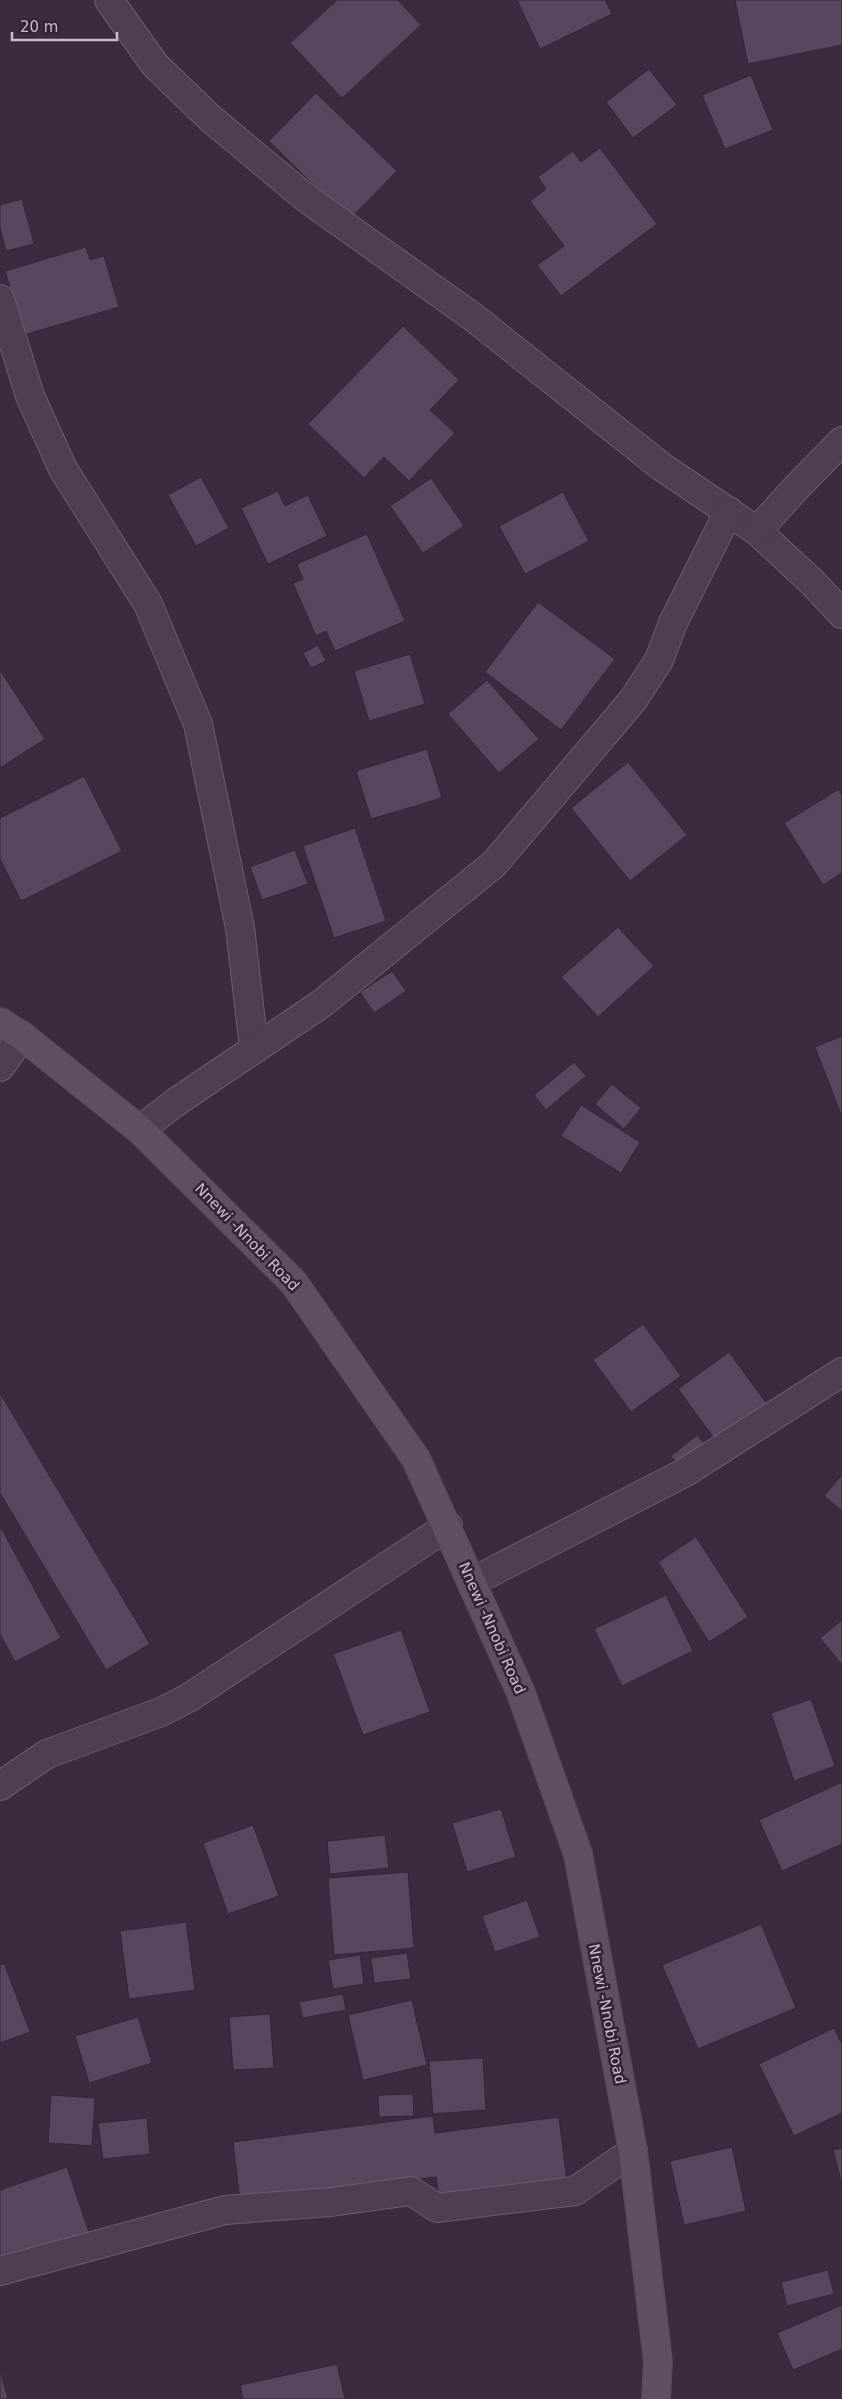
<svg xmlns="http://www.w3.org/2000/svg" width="842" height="2399" font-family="'DejaVu Sans',sans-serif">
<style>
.building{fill:#5a455e;stroke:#352539}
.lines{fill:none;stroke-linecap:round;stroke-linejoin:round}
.minor-casing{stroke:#6c5d6f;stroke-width:30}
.secondary-casing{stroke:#57485b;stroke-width:30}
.minor{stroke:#4e3e51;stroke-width:28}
.secondary{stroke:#614d64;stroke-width:28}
.labels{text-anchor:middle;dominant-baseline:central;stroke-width:5;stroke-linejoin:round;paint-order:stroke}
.street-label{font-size:15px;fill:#c9bccb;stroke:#332337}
</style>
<rect width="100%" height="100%" fill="#3d2a41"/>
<g class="building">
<path d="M337,0h61l23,25 -79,73 -52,-55z"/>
<path d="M517,0h88l7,14 -72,35z"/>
<path d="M735,0h107v45l-94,19z"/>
<path d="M649,69l28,36 -44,33 -27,-36z"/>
<path d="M751,75l22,55 -48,19 -23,-54z"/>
<path d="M316,93l81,78 -48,49 -80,-79z"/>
<path d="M600,148l57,76 -96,72 -24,-31 27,-19 -34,-45 16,-12 -8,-12 35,-26 8,11z"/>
<path d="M22,199l12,45 -28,7 -6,-23v-23z"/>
<path d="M86,247l4,13 14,-4 15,51 -95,28 -19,-64z"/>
<path d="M403,326l56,54 -29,30 25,23 -46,48 -25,-24 -20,21 -56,-54z"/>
<path d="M201,477l28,51 -33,18 -28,-51z"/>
<path d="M431,478l33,48 -41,27 -33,-47z"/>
<path d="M278,491l7,15 23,-11 19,41 -59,28 -27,-56z"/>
<path d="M563,492l26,49 -64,33 -26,-48z"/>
<path d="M367,534l38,87 -70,30 -9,-20 -10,5 -23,-53 10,-4 -6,-15z"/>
<path d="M538,602l77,57 -54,71 -76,-58z"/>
<path d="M318,645l8,16 -15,7 -8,-15z"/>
<path d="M410,654l15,50 -56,17 -15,-50z"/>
<path d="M0,670l45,69 -45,29z"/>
<path d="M487,680l52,59 -40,34 -51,-59z"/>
<path d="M427,749l15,49 -71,21 -15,-48z"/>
<path d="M628,762l59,73 -57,46 -59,-73z"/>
<path d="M84,776l38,75 -101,50 -21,-42v-41z"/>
<path d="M839,789l3,6v78l-19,12 -39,-62z"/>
<path d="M355,828l31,93 -52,17 -31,-92z"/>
<path d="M295,850l13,34 -46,16 -12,-33z"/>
<path d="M618,927l36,39 -56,51 -37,-40z"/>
<path d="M392,971l14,20 -32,22 -14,-21z"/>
<path d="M842,1036v76h-2l-25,-65z"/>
<path d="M574,1062l12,14 -40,34 -12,-15z"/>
<path d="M612,1084l29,24 -17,21 -29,-25z"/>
<path d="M581,1105l59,37 -19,31 -60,-37z"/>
<path d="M643,1324l38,52 -50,36 -38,-52z"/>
<path d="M729,1352l38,52 -51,37 -38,-52z"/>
<path d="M0,1393l150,251 -44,26 -106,-177z"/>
<path d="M697,1435l12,14 -27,22 -11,-15z"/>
<path d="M842,1475v36l-18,-15z"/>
<path d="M0,1526l61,112 -46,24 -15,-28z"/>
<path d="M696,1537l52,80 -39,25 -51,-80z"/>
<path d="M666,1595l27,56 -71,35 -28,-57z"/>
<path d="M842,1620v45l-22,-27z"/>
<path d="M401,1630l29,82 -67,23 -30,-81z"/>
<path d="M811,1699l24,67 -41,15 -23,-68z"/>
<path d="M842,1782v62l-60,27 -23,-51z"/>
<path d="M501,1809l15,48 -49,15 -15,-49z"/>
<path d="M253,1825l26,71 -51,18 -25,-71z"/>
<path d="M385,1835l4,33 -59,6 -3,-33z"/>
<path d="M408,1872l6,76 -80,7 -6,-77z"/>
<path d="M527,1900l13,37 -45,15 -13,-36z"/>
<path d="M186,1922l9,68 -66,9 -9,-68z"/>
<path d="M761,1924l35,84 -98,41 -36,-84z"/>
<path d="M407,1953l4,26 -37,4 -3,-25z"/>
<path d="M360,1955l4,29 -31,5 -5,-29z"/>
<path d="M4,1963l26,69 -30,11v-78z"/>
<path d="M343,1994l3,16 -43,8 -4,-16z"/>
<path d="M412,2000l15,65 -64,15 -15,-65z"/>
<path d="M270,2014l4,54 -41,2 -4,-53z"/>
<path d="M138,2017l14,46 -63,20 -14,-47z"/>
<path d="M834,2028l8,16v69l-48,23 -35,-72z"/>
<path d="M483,2058l3,52 -53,4 -4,-53z"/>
<path d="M413,2094l1,22 -35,1 -1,-22z"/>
<path d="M51,2095l44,3 -3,48 -44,-3z"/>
<path d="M433,2116l2,17 124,-16 8,64 -128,16 -3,-20 -196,24 -7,-59z"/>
<path d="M147,2118l3,36 -47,5 -5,-36z"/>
<path d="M732,2147l14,64 -62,14 -14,-64z"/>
<path d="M842,2148v37l-9,-35z"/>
<path d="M67,2167l23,68 -87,30 -3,-9v-66z"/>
<path d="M828,2270l6,24 -47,12 -6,-24z"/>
<path d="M842,2305v44l-49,21 -16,-37z"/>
<path d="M337,2364l8,35h-102l-3,-14z"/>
<path d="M0,2369l8,30h-8z"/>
</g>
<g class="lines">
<defs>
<g id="minor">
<path d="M109,0l46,65 55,53 96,80 167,119 189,150 95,64 55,51 30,32"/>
<path d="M0,299l30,97 33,73 85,135 50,120 42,204 14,120"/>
<path d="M757,531l38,-42 47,-48"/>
<path d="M0,1067l22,-31"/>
<path d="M140,1130l36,-28 145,-98 173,-140 139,-164 26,-40 14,-37 56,-112"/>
<path d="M472,1582l212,-109 158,-101"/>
<path d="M0,1786l47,-32 114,-42 29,-15 258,-171"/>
<path d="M0,2271l225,-61 106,-8 80,-11 26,17 138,-17 58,-40"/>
</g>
<path id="secondary" d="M0,1022l22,14 118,94 154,153 122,176 105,234 57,161 55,297 25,211 -2,37"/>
</defs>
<use href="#minor" class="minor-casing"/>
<use href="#secondary" class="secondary-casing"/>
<use href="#minor" class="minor"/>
<use href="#secondary" class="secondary"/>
</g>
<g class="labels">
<g class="street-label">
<text transform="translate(247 1237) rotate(46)">Nnewi -Nnobi Road</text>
<text transform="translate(492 1628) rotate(66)">Nnewi -Nnobi Road</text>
<text transform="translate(607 2014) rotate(79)">Nnewi -Nnobi Road</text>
</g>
</g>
<path d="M12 32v8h105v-8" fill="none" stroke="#c9bccb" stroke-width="2.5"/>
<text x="20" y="32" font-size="15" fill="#c9bccb" stroke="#332337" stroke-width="4" paint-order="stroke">20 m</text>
</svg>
